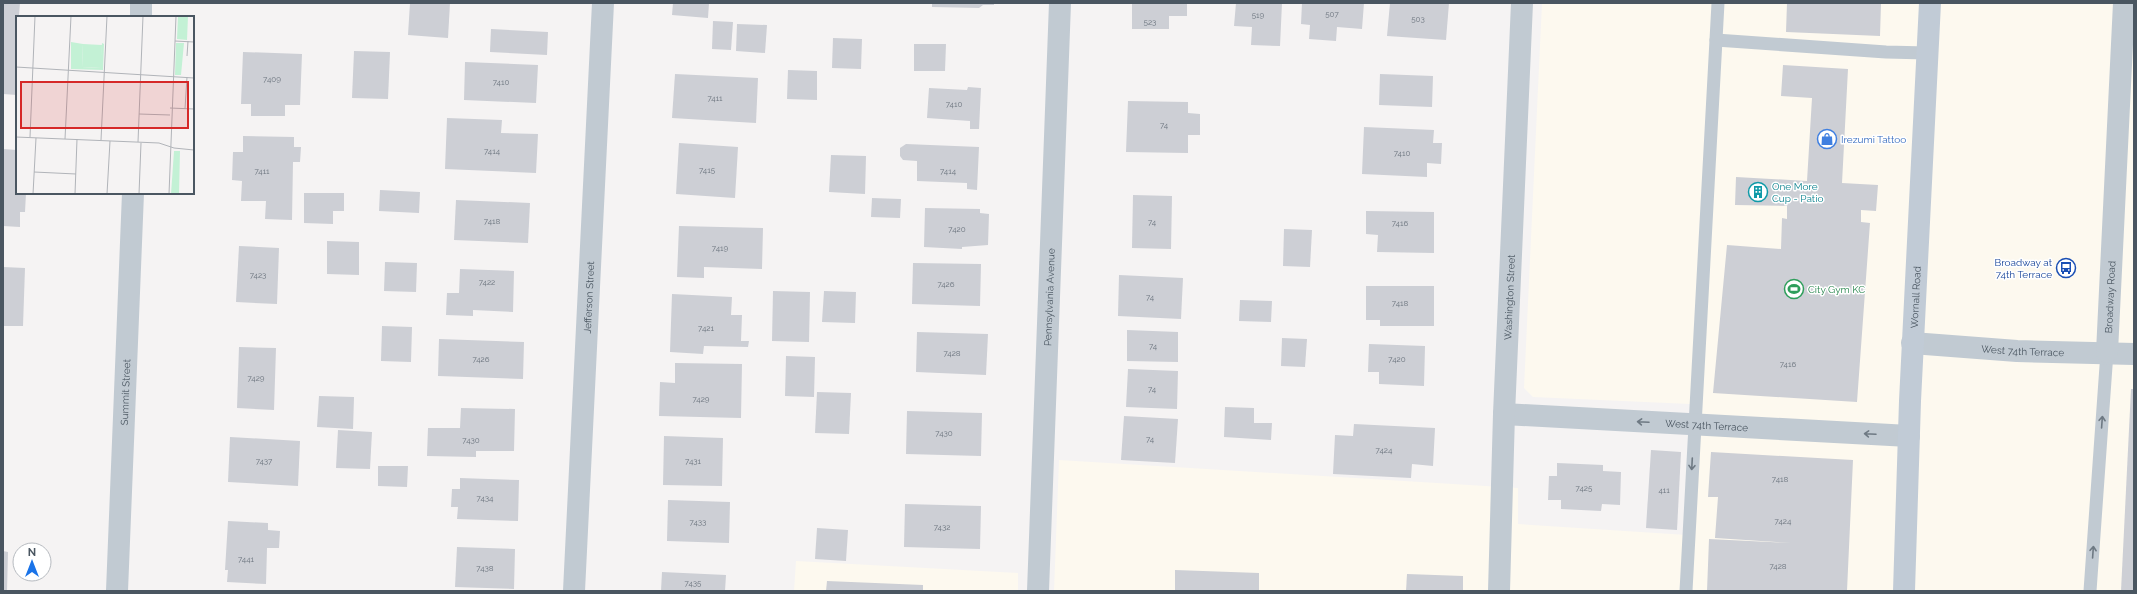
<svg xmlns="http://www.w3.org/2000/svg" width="2137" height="594" font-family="Raleway,sans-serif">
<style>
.commercial{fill:#fdf9ef}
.building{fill:#cdcfd5}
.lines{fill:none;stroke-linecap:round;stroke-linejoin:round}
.lane{stroke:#c1cad2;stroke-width:13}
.street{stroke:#c1cad2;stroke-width:22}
.secondary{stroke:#c1cbd6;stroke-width:22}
.oneway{stroke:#6e7983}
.labels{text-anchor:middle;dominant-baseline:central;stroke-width:3;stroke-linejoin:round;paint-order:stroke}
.number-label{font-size:8px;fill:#6b747e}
.shop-label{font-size:10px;fill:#366cbe;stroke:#fff;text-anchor:start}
.culture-label{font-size:10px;fill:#0d838f;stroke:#fff;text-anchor:start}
.transit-label{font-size:10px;fill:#164399;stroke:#fff;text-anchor:end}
.leisure-label{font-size:10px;fill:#27864d;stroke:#fff;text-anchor:start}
.street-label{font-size:10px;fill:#4a5661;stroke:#fff}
.inset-road{fill:none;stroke:#b1b4b9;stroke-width:1}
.view{fill:#d62828;fill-opacity:0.15;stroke:#d62828;stroke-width:2}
.inset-edge{fill:none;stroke:#4a5661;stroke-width:2}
</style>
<rect width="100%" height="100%" fill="#f5f3f3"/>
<g class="commercial">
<path d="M1542,3h592v588h-1080l5,-131 459,28v36l169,11 5,-88 -2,-43 -157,-7 -9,-9z"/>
<path d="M796,561l222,12v18h-224z"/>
</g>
<g class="building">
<path d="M3,3h17l-1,12 14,1 -16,1v78l-14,-1z"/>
<path d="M410,3h40l-2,35 -40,-3z"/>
<path d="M673,3h36l-1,15 -36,-3z"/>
<path d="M932,3h62v2h-11l-4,3 -47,-1z"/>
<path d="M1132,3h55v13h-18v13h-37z"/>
<path d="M1236,3h46l-2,43 -29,-1 1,-18 -18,-1z"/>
<path d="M1302,3h62l-2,26 -25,-2 -1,14 -27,-2 1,-14 -9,-1z"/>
<path d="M1390,3h59l-3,37 -59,-4z"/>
<path d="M1787,3h94l-1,33 -94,-4z"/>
<path d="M713,21l20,1 -2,28 -19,-1z"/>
<path d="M737,24l30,1 -2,28 -29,-2z"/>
<path d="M491,29l57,3 -1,23 -57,-3z"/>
<path d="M833,38l29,1 -1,30 -29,-1z"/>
<path d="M914,44h32l-1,27h-31z"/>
<path d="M354,51l36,1 -2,47 -36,-1z"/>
<path d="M243,52l59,2 -2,51h-15v11h-34v-12h-10z"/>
<path d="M465,62l73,3 -2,38 -72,-3z"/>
<path d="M1783,65l65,4 -6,114 36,2 -2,26 -15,-1v12l9,1 -13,179 -144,-9 14,-148 54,4 1,-31 5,1v-13l-52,-1 1,-28 71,4 5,-83 -31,-2z"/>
<path d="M788,70l29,1v29l-30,-1z"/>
<path d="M675,74l83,4 -2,45 -84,-5z"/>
<path d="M1380,74l53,2 -1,31 -53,-2z"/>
<path d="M968,87l13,1 -2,41h-9v-8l-43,-3 2,-30 38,2z"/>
<path d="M1128,101l60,1v11l12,1v21h-12v18l-62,-1z"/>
<path d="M447,118l55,2 -1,13 37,1 -2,39 -91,-4z"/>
<path d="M1364,127l70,3 -1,13h9l-1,21 -14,-1v14l-65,-3z"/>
<path d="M243,136l51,1v10h7l-1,15h-7l-1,58 -27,-1 1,-18h-25l1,-20 -10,-1 1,-28h10z"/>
<path d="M679,143l59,4 -3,51 -59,-4z"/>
<path d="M906,144l73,3 -2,43 -10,-1v-6l-50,-2v-20l-14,-1 -3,-4v-8z"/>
<path d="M3,149l14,1v43h9l-1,19h-5v15l-17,-1z"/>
<path d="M831,155l35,1 -1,38 -36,-2z"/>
<path d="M380,190l40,2 -1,21 -40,-2z"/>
<path d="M304,193h40v18h-11v13l-29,-1z"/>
<path d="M1133,195l39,1 -1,53 -39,-1z"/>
<path d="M872,198l29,1 -1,19 -29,-1z"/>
<path d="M456,200l74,3 -2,40 -74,-3z"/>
<path d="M925,208l55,1v4l9,1 -1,31 -26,2v2l-38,-2z"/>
<path d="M1366,211l68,1v41l-57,-1 1,-17 -12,-1z"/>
<path d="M679,226l84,2 -1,41 -58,-2v11l-27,-1z"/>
<path d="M1284,229l28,1 -2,37 -27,-1z"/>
<path d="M327,241l32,1v33l-32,-1z"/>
<path d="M239,246l40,2 -2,56 -41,-2z"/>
<path d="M385,262l32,1 -1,29 -32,-1z"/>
<path d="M913,263l68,1 -1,42 -68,-2z"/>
<path d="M3,267l22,1 -2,58h-20z"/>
<path d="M460,269l54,2 -1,41 -40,-2v6l-27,-1 1,-22h12z"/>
<path d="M1119,275l64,3 -2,41 -63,-3z"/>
<path d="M1366,286h68v40h-54v-6h-14z"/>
<path d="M773,291l37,1 -1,50 -37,-1z"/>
<path d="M824,291l32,1 -1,31 -33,-1z"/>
<path d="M672,294l60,3 -1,18h11l-1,26h8l-1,6 -44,-1 -1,8 -33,-2z"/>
<path d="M1240,300l32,1 -1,21 -32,-1z"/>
<path d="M382,326l30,1 -1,35 -30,-1z"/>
<path d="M1127,330l51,2v30l-51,-1z"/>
<path d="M917,332l71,2 -2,41 -70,-3z"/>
<path d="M1282,338l25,1 -2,28 -24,-1z"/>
<path d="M439,339l85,3 -1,37 -85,-3z"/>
<path d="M1369,344l56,2 -1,40 -45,-2v-12h-11z"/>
<path d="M239,347l37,1 -2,62 -37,-2z"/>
<path d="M786,356l29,1 -1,40 -29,-1z"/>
<path d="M675,363l67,1 -1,54 -82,-2 1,-34 15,1z"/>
<path d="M1128,369l50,2 -1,38 -51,-2z"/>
<path d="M2131,389h3v202h-13z"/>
<path d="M817,392l34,1 -2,41 -34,-1z"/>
<path d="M319,396l35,1 -1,32 -36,-2z"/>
<path d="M1225,407l29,1v15h18l-1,17 -47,-3z"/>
<path d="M461,408l54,1 -1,42h-38v6l-49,-1 1,-28h32z"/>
<path d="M907,411l75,2 -1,43 -75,-2z"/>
<path d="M1124,416l54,3 -3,44 -54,-3z"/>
<path d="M1354,424l81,4 -2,38 -21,-2 -1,14 -78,-4 2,-39 18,1z"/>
<path d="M338,430l34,2 -2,37 -34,-1z"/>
<path d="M664,436l59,2 -1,48 -59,-1z"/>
<path d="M230,437l70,4 -2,45 -70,-4z"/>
<path d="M1651,450l30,2 -4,78 -31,-2z"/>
<path d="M1711,452l142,8 -6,131h-140l2,-52 83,4 -77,-5 3,-41h-10z"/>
<path d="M1557,463l46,2v6l18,1 -1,33 -18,-1 -1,7 -40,-2v-9h-13l1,-24h8z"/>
<path d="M378,466h30l-1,21 -29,-1z"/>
<path d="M460,478l59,2 -1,41 -61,-2 1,-12h-7l1,-18h8z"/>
<path d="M668,500l62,2 -1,41 -62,-2z"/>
<path d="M905,504l76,2 -1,43 -76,-2z"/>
<path d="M228,521l40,2v7l12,1 -1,17h-12l-1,36 -39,-2 1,-12h-3z"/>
<path d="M817,528l31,2 -2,31 -31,-2z"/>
<path d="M457,547l58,2 -1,40 -59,-2z"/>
<path d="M3,551l5,1 -1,39 -4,-1z"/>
<path d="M1175,570l84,3v18h-84z"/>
<path d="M662,572l64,3 -1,16h-64z"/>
<path d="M1407,574l56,2v15h-57z"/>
<path d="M827,581l96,4v6h-97z"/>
</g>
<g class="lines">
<g class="lane">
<path d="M1716,40l170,12 41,1"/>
<path d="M1686,591l32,-588"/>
<path d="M2090,591l17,-239"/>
</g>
<g class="street">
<path d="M141,17v-14"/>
<path id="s1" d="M1912,343l105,8 117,3"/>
<path id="s2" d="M2107,352l17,-349"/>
<path id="s3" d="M1504,414l405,22"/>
<path id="s4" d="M117,591l16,-398"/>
<path id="s5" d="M574,591l29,-588"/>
<path id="s6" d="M1038,591l22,-588"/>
<path id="s7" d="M1499,591l5,-177 18,-411"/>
</g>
<path class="secondary" id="s8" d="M1904,591l6,-190 20,-398"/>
</g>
<defs><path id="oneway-shaft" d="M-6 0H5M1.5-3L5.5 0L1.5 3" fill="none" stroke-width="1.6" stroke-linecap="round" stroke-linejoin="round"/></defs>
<g class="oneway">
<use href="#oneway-shaft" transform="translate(1643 422) rotate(-177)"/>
<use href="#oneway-shaft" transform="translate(2102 422) rotate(-86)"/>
<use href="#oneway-shaft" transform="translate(1870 434) rotate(-177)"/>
<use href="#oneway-shaft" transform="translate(1692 464) rotate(93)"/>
<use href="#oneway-shaft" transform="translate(2093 552) rotate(-86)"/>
</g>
<defs>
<symbol id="shop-ring" viewBox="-11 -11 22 22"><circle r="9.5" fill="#fff" stroke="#3f7fe0" stroke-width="1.5"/><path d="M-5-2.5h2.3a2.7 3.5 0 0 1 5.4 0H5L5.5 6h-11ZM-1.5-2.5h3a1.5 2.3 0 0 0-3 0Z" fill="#3f7fe0"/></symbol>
<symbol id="building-ring" viewBox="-11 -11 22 22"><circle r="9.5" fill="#fff" stroke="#0f9aa8" stroke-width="1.5"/><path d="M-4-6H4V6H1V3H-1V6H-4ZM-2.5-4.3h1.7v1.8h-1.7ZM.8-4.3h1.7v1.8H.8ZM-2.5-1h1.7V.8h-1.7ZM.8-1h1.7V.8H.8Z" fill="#0f9aa8"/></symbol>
<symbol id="bus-ring" viewBox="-11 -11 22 22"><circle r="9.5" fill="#fff" stroke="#1a4fb4" stroke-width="1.5"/><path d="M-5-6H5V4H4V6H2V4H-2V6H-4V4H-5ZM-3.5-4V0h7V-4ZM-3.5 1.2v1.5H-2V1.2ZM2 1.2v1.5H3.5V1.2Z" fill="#1a4fb4"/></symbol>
<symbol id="stadium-ring" viewBox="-11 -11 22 22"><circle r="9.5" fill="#fff" stroke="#2e9e5b" stroke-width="1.5"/><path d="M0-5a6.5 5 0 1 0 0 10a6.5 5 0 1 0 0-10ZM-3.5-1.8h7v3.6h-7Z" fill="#2e9e5b"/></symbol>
</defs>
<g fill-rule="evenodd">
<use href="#shop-ring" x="1816" y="128" width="22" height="22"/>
<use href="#building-ring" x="1747" y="181" width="22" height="22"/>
<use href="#bus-ring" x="2055" y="257" width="22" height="22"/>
<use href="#stadium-ring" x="1783" y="278" width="22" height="22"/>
</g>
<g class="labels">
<g class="number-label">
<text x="1332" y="14">507</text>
<text x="1258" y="15">519</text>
<text x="1418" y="19">503</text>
<text x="1150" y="22">523</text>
<text x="272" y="79">7409</text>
<text x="501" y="82">7410</text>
<text x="715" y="98">7411</text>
<text x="954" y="104">7410</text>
<text x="1164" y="125">74</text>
<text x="492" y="151">7414</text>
<text x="1402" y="153">7410</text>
<text x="707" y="170">7415</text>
<text x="262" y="171">7411</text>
<text x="948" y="171">7414</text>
<text x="492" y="221">7418</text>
<text x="1152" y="222">74</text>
<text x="1400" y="223">7416</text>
<text x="957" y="229">7420</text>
<text x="720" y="248">7419</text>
<text x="258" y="275">7423</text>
<text x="487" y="282">7422</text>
<text x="946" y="284">7426</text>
<text x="1150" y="297">74</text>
<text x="1400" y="303">7418</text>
<text x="706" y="328">7421</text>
<text x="1153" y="346">74</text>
<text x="952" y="353">7428</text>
<text x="481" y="359">7426</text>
<text x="1397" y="359">7420</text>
<text x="1788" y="364">7416</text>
<text x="256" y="378">7429</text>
<text x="1152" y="389">74</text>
<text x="701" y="399">7429</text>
<text x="944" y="433">7430</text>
<text x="1150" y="439">74</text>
<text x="471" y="440">7430</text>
<text x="1384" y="450">7424</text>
<text x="264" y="461">7437</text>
<text x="693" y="461">7431</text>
<text x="1780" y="479">7418</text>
<text x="1584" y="488">7425</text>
<text x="1664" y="490">411</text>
<text x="485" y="498">7434</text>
<text x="1783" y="521">7424</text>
<text x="698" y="522">7433</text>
<text x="942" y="527">7432</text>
<text x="246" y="559">7441</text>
<text x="1778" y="566">7428</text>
<text x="485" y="568">7438</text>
<text x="693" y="583">7435</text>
</g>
<g class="shop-label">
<text x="1841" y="139">Irezumi Tattoo</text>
</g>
<g class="culture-label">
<text x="1772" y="186">One More<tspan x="1772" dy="12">Cup - Patio</tspan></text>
</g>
<g class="transit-label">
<text x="2052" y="262">Broadway at<tspan x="2052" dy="12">74th Terrace</tspan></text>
</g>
<g class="leisure-label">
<text x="1808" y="289">City Gym KC</text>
</g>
<g class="street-label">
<text stroke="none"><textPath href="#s5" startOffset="294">Jefferson Street</textPath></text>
<text stroke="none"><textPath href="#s6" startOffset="294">Pennsylvania Avenue</textPath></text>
<text stroke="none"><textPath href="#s7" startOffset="294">Washington Street</textPath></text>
<text stroke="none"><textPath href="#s8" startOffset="294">Wornall Road</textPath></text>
<text stroke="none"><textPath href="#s2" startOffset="55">Broadway Road</textPath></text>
<text stroke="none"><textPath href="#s1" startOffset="111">West 74th Terrace</textPath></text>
<text stroke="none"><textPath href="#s4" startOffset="199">Summit Street</textPath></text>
<text stroke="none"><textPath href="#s3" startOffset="203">West 74th Terrace</textPath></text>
</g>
</g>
<g transform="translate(16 16)">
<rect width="178" height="178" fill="#f5f3f3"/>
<path d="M55,26l12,2 -1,23 18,1 2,-25 2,1 -1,26 -32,-1z" fill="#c3f1d5"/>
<path d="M162,0h10l-1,24 -10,-1zM160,27h8l-3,32h-6zM67,28l19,1 -1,23 -19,-1zM158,135h6l-1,43h-8z" fill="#c3f1d5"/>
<path class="inset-road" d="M159,25l19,1M171,40l1,-15M0,51l178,11M154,92l24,1M169,93l2,-32M123,98l31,1M0,121l143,6 15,5 20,2M14,121l5,-121M49,123l6,-123M85,124l6,-124M122,126l5,-126M18,156l42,2M17,178l3,-56M59,178l2,-55M91,178l3,-53M123,178l2,-51M153,178l7,-178"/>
<path class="view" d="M5,66h167v46h-167z"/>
<rect width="178" height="178" class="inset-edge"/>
</g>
<rect width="2137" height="594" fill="none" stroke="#4a5661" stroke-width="8"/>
<g transform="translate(32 562)"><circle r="19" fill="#ffffff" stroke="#b7bbc0"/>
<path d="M0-3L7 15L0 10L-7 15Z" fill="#1a73e8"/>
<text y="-6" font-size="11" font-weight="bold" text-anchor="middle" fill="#4a5661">N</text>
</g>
</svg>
